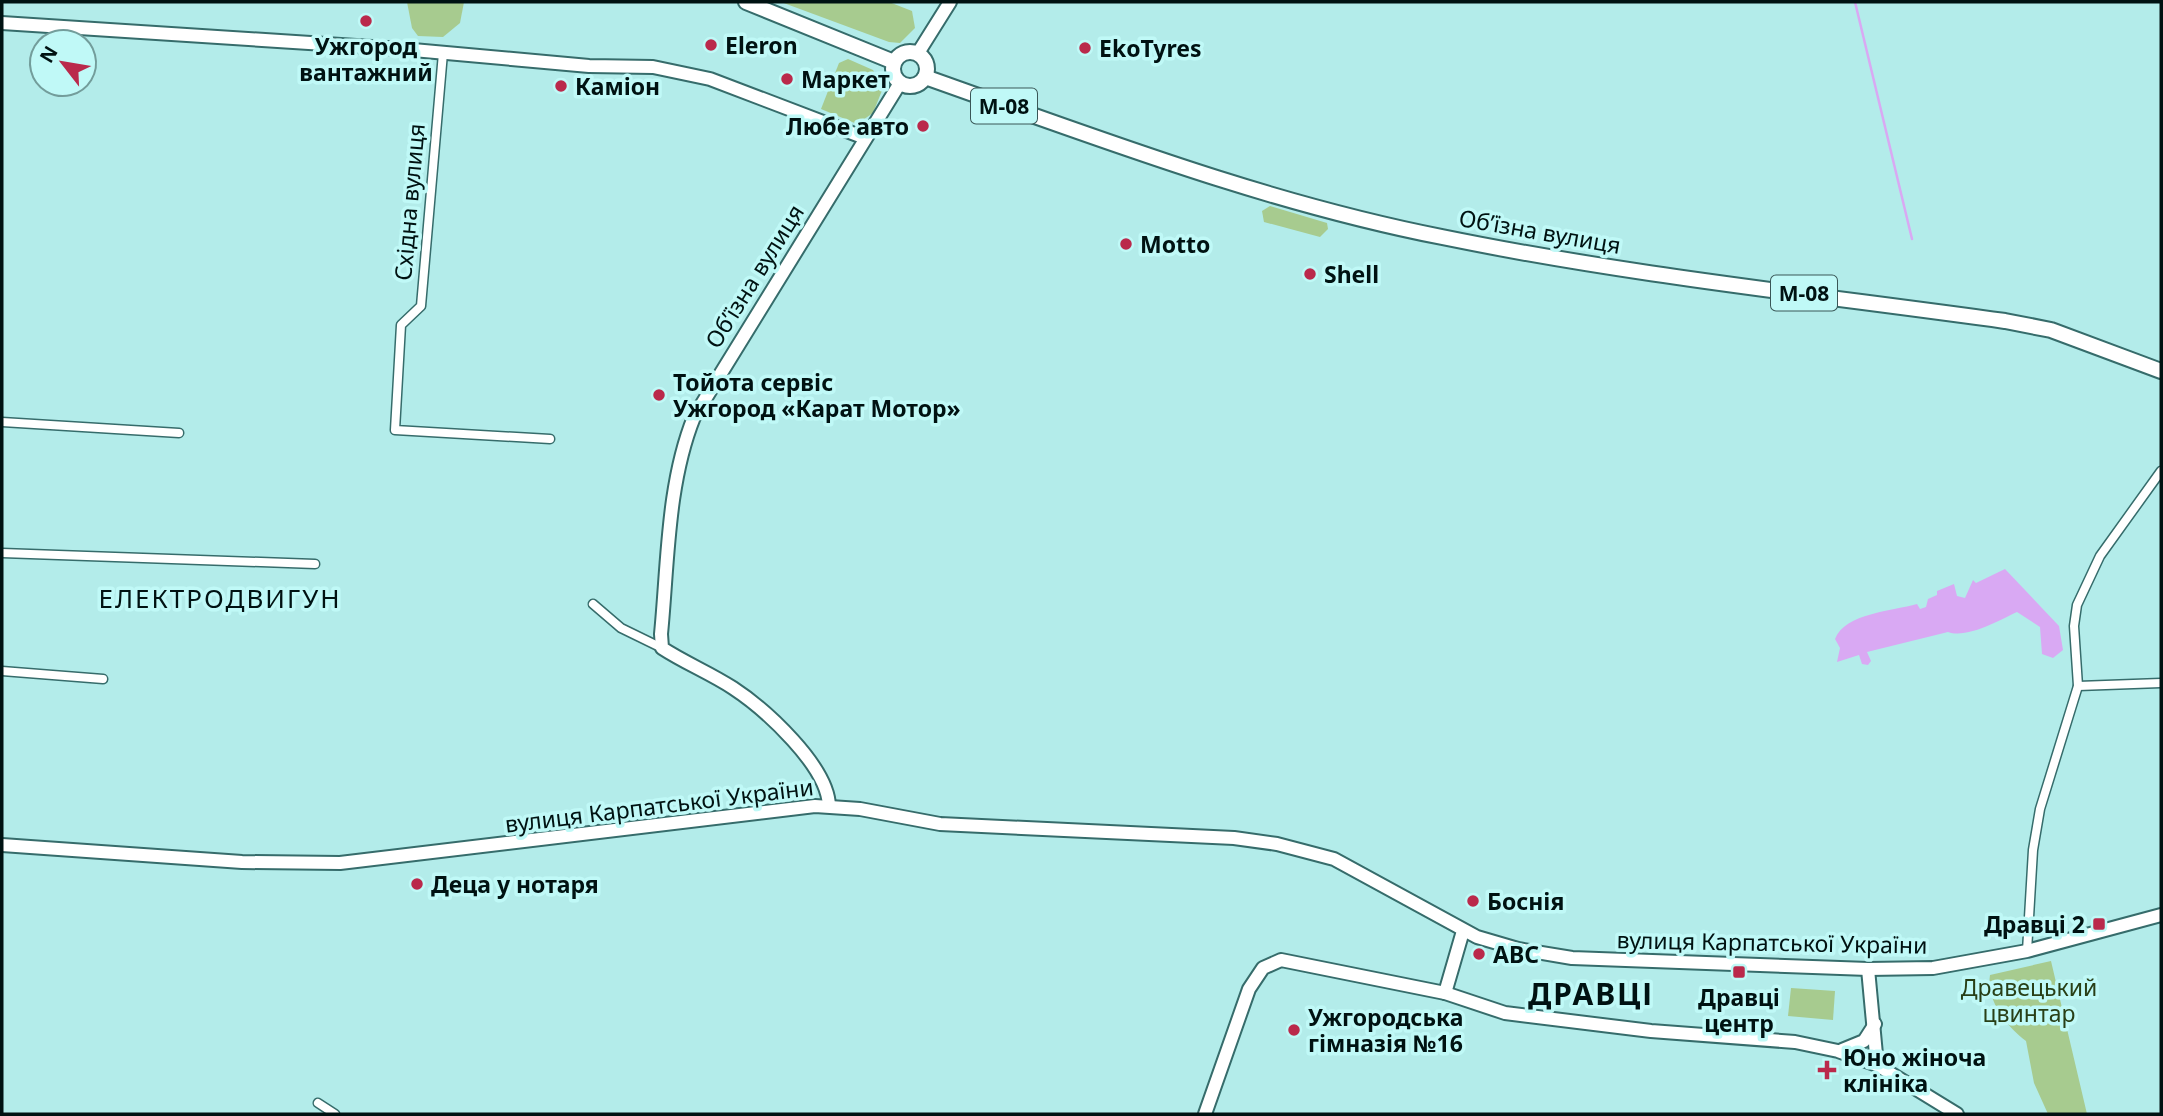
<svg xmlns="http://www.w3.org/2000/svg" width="2163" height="1116" font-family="'Noto Sans',sans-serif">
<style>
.green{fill:#a7cb8f}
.water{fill:#d9a9f3}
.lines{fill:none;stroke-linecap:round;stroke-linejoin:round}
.stream{stroke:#d9a9f3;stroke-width:2.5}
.street-casing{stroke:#366c6b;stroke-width:11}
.secondary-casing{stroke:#366c6b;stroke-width:16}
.highway-casing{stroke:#366c6b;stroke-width:18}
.street{stroke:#fff;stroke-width:8}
.secondary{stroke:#fff;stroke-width:12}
.highway{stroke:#fff;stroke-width:14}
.poi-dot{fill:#ba294b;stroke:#c0f9f7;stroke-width:2.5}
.labels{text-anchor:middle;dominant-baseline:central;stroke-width:7;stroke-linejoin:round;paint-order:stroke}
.shield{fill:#c0f9f7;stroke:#3a5757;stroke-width:2}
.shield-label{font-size:21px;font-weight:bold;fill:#001212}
.poi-label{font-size:23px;font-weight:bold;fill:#001212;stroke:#c0f9f7;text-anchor:start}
.street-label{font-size:23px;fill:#001212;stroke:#c0f9f7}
.park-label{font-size:23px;fill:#283f17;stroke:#c0f9f7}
.quarter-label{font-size:26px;letter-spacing:2px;fill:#001212;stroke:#c0f9f7}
.district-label{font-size:30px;font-weight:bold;letter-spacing:2px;fill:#001212;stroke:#c0f9f7}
</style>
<rect width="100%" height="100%" fill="#b3ecea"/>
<g class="green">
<path d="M407,2h57l-4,21 -17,14 -25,-1 -6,-8z"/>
<path d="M781,2h108l23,9 3,17 -15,15 -11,-1z"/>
<path d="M848,59l25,11 10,18 -10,25 -16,11 -36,-15 18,-46z"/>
<path d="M1270,206l57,17 1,6 -8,8 -56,-15 -2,-11z"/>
<path d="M2051,961l36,153h-39l-14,-31 -8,-42c-20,-15 -40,-41 -36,-66z"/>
<path d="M1791,988l44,3 -2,29 -45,-4z"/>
</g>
<path class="water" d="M2005,569l54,57 4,24 -10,8 -11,-4 -2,-27 -23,-15c-17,8 -50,27 -69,20l-81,20 4,9 -3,4 -6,-1 -3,-9 -22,7 3,-14 -5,-9c10,-26 58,-28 82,-35l3,5 6,-2 2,-8 9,-4v-4l17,-7 3,12 8,2 8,-18 3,3z"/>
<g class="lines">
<path class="stream" d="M1855,2l57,237"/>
<defs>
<g id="street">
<path d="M443,53l-22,253 -20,19 -6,105 155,9"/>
<path d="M2,422l177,11"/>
<path d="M2,553l313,11"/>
<path d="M593,604l28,24 41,20"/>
<path d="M2,671l101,8"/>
<path d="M2078,686l83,-3"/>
<path d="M2027,951l6,-101 7,-41 38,-123 -4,-60 3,-21 23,-49 61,-85"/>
<path d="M318,1103l17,11"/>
</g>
<g id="secondary">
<path d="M2,23l400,26 187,17 64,1 57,12 155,59"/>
<path d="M918,53l32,-51"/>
<path d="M829,806c-1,-40 -64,-97 -96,-118 -23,-15 -48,-25 -71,-40l-1,-14c7,-71 6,-150 33,-217l206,-334"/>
<path d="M2,845l240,17 98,1 475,-57 45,3 80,15 294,14 43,6 57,15 143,78 41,12 54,9 296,11 65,-1 94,-17 134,-36"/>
<path d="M1868,969l9,96"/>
<path d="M1445,993l18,-62"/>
<path d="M1842,1050l22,-9 11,-17"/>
<path d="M1205,1114l44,-125 14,-21 18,-8 164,33 60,20 146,18 144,11 43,9 39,14 80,49"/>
</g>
<g id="highway">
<path d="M746,2l148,60"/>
<circle cx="910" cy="69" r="17"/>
<path d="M925,77c170,60 339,125 517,160 185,38 375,58 563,84l46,9 110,41"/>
</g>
</defs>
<use href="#street" class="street-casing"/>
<use href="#secondary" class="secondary-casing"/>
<use href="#highway" class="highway-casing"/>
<use href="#street" class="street"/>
<use href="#secondary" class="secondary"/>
<use href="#highway" class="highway"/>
</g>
<g class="poi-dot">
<circle cx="366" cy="21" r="7"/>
<circle cx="711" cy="45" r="7"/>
<circle cx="1085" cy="48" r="7"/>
<circle cx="787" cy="79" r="7"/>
<circle cx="561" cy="86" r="7"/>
<circle cx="923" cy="126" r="7"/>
<circle cx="1126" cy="244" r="7"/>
<circle cx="1310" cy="274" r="7"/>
<circle cx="659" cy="395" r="7"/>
<circle cx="417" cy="884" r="7"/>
<circle cx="1473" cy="901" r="7"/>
<rect x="2092" y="917" width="14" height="14" rx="3.5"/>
<circle cx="1479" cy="954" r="7"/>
<rect x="1732" y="965" width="14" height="14" rx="3.5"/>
<circle cx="1294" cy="1030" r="7"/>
<path d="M1823.5 1059.5h7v7h7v7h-7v7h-7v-7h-7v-7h7z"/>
</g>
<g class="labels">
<g class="shield">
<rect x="971" y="88.5" width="66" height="35" rx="5"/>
<rect x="1771" y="275.5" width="66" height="35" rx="5"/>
</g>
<g class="shield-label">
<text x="1004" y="106">М-08</text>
<text x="1804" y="293">М-08</text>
</g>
<g class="poi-label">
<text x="725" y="45">Eleron</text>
<text x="366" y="46" text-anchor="middle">Ужгород<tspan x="366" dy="26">вантажний</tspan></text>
<text x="1099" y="48">EkoTyres</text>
<text x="801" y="79">Маркет</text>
<text x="575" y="86">Каміон</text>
<text x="909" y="126" text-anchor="end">Любе авто</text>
<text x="1140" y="244">Motto</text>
<text x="1324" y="274">Shell</text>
<text x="673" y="382">Тойота сервіс<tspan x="673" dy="26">Ужгород «Карат Мотор»</tspan></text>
<text x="431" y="884">Деца у нотаря</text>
<text x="1487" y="901">Боснія</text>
<text x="2085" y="924" text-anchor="end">Дравці 2</text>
<text x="1493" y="954">ABC</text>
<text x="1739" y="997" text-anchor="middle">Дравці<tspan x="1739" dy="26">центр</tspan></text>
<text x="1308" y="1017">Ужгородська<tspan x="1308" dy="26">гімназія №16</tspan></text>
<text x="1843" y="1057">Юно жіноча<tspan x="1843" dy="26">клініка</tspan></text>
</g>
<g class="street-label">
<text transform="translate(409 202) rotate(-85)">Східна вулиця</text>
<text transform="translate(1540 231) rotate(10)">Обʼїзна вулиця</text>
<text transform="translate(754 276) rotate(-58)">Обʼїзна вулиця</text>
<text transform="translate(659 805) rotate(-7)">вулиця Карпатської України</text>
<text transform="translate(1772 942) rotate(1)">вулиця Карпатської України</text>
</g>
<g class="park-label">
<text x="2029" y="987">Дравецький<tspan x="2029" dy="26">цвинтар</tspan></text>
</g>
<g class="quarter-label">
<text x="220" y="598">ЕЛЕКТРОДВИГУН</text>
</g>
<g class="district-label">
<text x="1591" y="993">ДРАВЦІ</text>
</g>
</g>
<rect width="2163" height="1116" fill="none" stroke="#001212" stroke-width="7"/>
<g transform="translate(63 63) rotate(301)"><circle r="33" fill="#c0f9f7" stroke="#739d9b" stroke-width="2"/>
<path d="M0-5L12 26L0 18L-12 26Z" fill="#ba294b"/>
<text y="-10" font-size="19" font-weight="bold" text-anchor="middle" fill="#001212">N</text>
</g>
</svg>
